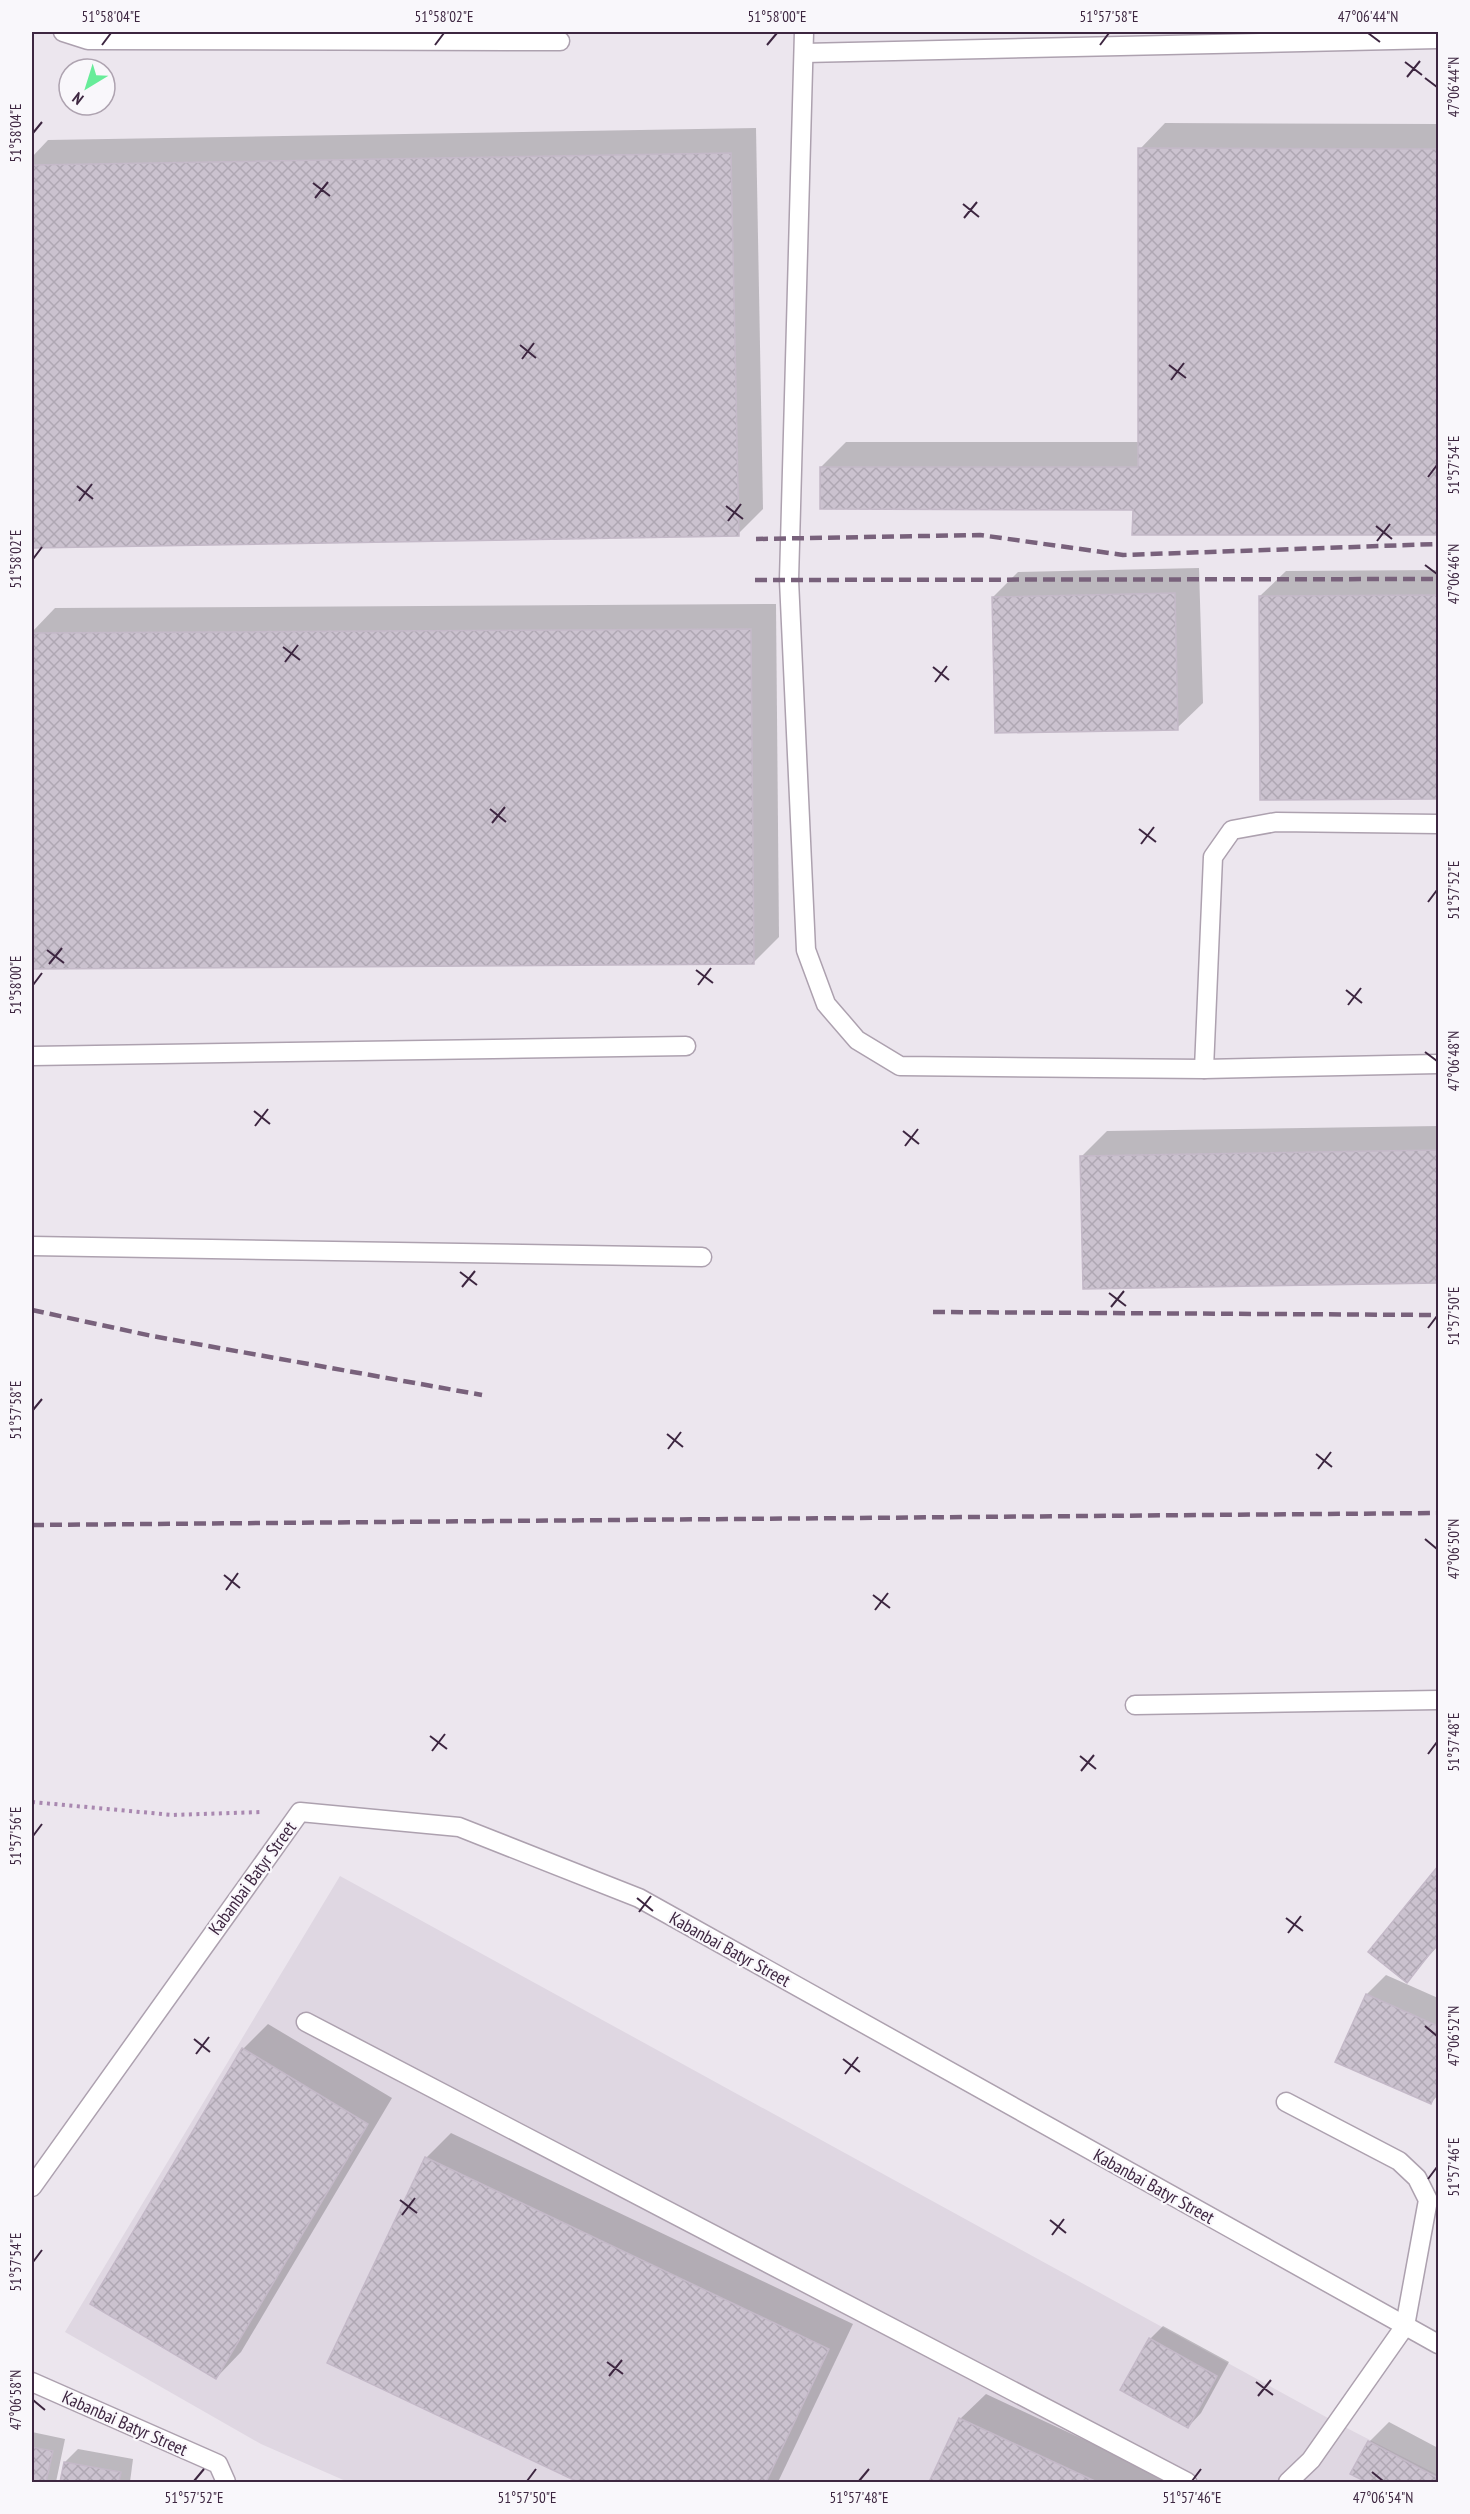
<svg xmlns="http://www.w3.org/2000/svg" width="1470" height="2514" font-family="'PT Sans Narrow',sans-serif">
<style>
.built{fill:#dfd7e2}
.shadow{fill:#0003}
.building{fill:url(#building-cross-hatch);stroke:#c4b9c8;stroke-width:1.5}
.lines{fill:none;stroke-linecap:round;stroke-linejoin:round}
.lane-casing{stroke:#ada1af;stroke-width:21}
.street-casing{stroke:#ada1af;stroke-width:21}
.path{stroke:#a988b0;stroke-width:4;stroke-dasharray:3 4.5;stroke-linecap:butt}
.lane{stroke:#fff;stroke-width:18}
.street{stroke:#fff;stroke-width:18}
.rail{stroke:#78617b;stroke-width:4.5;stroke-dasharray:12 6;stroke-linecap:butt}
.ticks{fill:none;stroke:#3d2640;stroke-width:2}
.labels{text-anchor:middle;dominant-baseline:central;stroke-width:4.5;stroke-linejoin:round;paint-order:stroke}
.street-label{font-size:18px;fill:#3d2640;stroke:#f9f7fb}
.neatline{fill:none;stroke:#3d2640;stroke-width:2}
.ticks-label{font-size:15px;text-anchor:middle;fill:#3d2640}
</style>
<defs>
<pattern id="building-cross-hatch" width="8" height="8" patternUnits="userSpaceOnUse" patternTransform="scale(1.5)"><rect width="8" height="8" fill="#cbc2cf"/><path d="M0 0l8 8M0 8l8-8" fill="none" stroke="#afa7b3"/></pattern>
</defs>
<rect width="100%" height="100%" fill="#ece6ee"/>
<path class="built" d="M340,1876l997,547 101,52v7h-1090l-87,-38 -196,-112z"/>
<g class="shadow">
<path d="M1165,123l273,1v410l-304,-1v-24l-313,-42 25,-25h294v-293z"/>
<path d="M756,128l7,381 -25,25 -706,12v-389l16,-17z"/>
<path d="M1199,568l4,135 -26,25 -184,-131 25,-25z"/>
<path d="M1438,570v228l-176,1 -2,-203 26,-25z"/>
<path d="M776,604l3,333 -26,26 -720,4 -1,-335 23,-24z"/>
<path d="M1438,1126v155l-354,7 -2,-132 25,-25z"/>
<path d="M1438,1867v79l-32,35 -36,-29z"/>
<path d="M1386,1975l52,23v97l-7,8 -64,-109z"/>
<path d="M268,2024l124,74 -151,254 -25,26 27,-329z"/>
<path d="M451,2133l402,191 -75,158h-196l-253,-120 97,-204z"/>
<path d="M1163,2326l66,36 -28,51 -13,14 -38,-88z"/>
<path d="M986,2394l189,88h-245l30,-63z"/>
<path d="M1389,2422l49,26v34h-69l-17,-8 17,-32z"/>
<path d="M32,2432l33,7 -9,43h-24z"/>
<path d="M78,2449l55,10 -3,23h-68l3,-20z"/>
</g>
<g class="building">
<path d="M1138,148l300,1v386h-306l1,-25 -313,-1v-42h318z"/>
<path d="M731,153l8,383 -707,12v-383z"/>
<path d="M1175,593l3,137 -183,3 -3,-136z"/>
<path d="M1438,595v204l-178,1 -1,-204z"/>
<path d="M751,629l3,335 -722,5v-336z"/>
<path d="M1438,1150v133l-355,6 -3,-133z"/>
<path d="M1438,1866v77l-31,40 -39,-31z"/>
<path d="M1366,1994l72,32v61l-7,17 -96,-42z"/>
<path d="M242,2048l126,76 -152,255 -126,-75z"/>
<path d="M425,2157l404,192 -63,133h-188l-251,-119z"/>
<path d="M1149,2338l68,38 -29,52 -68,-38z"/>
<path d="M959,2418l138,64h-168z"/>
<path d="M1368,2441l70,37v4h-72l-16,-8z"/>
<path d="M32,2447l21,4 -7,31h-14z"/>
<path d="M64,2462l57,10 -2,10h-59z"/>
</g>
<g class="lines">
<defs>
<g id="lane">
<path d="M63,32l25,8 472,1"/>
<path d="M804,32l-15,548 17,370 20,54 31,36 43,26 304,3 234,-5"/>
<path d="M804,53l634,-14"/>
<path d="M32,1056l654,-10"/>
<path d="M1204,1069l9,-212 19,-27 44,-8 162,2"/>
<path d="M32,1246l670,11"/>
<path d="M1135,1705l303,-5"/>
<path d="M306,2022l881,460"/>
<path d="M1286,2102l113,59 18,17 11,22 -23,126 -94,134 -23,22"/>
</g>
<g id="street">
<path d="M32,2187l268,-375 159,15 180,71 799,446"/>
<path d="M32,2382l186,82 8,18"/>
</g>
</defs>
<use href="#lane" class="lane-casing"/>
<use href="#street" class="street-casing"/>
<path class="path" d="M32,1802l141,13 90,-3"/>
<use href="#lane" class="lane"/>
<use href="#street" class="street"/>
<g class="rail">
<path d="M756,539l224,-4 143,20 315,-11"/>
<path d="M755,580l683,-1"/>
<path d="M32,1310l120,26 330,59"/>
<path d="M933,1312l505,3"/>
<path d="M32,1525l1406,-12"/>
</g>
</g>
<path class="ticks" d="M1368,33l12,9M102,45l9,-12M435,45l9,-12M767,45l10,-12M1100,45l9,-12M1405,62l17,13M1407,77l13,-16M1425,78l12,9M33,133l9,-11M313,183l17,13M315,198l13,-16M963,204l16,13M964,218l13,-16M520,345l16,13M522,359l12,-16M1169,365l17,13M1171,380l13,-17M1428,477l9,-12M77,486l16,13M79,501l13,-17M726,506l17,13M728,521l13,-17M1376,526l16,13M1377,541l13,-17M33,559l9,-12M1425,565l12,9M283,647l17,13M285,662l13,-17M933,667l16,13M935,682l12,-16M490,809l16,13M492,823l13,-16M1139,829l17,13M1141,844l13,-17M1428,902l9,-12M47,950l17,13M49,964l13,-16M696,970l17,13M33,985l9,-12M698,985l13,-17M1346,990l16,13M1348,1005l13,-17M1425,1052l12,9M254,1111l16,13M255,1126l13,-17M903,1131l16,13M905,1146l13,-17M460,1272l17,13M462,1287l13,-16M1109,1293l17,13M1111,1307l13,-16M1428,1328l9,-12M33,1410l9,-11M667,1434l16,13M668,1449l13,-17M1316,1454l16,13M1318,1469l13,-17M1425,1539l12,10M224,1575l16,13M226,1590l12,-17M873,1595l17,13M875,1610l13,-17M430,1736l17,13M432,1751l13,-17M1428,1754l9,-12M1080,1756l16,13M1081,1771l13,-16M33,1836l9,-12M637,1898l16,13M639,1912l12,-16M1286,1918l17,13M1288,1933l13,-17M1425,2026l12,10M194,2039l16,13M196,2054l13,-17M843,2059l17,13M845,2074l13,-17M1428,2179l9,-12M400,2200l17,13M402,2215l13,-17M1050,2220l16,13M1052,2235l12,-16M33,2262l9,-12M607,2362l16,12M609,2376l13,-16M1256,2382l17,13M1258,2396l13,-16M33,2400l12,10M1372,2472l11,9M194,2481l10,-12M527,2481l9,-12M859,2481l10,-12M1192,2481l9,-12"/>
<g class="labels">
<g class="street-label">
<text transform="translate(252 1878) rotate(-54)">Kabanbai Batyr Street</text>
<text transform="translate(730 1949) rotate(29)">Kabanbai Batyr Street</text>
<text transform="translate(1154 2186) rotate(29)">Kabanbai Batyr Street</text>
<text transform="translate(125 2423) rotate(24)">Kabanbai Batyr Street</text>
</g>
</g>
<rect width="1470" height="2514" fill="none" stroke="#f9f7fb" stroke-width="66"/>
<g transform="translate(87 87) rotate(218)"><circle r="28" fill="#f9f7fb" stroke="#aea3b0" stroke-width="1.5"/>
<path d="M0-4.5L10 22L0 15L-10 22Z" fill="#67ec99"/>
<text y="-9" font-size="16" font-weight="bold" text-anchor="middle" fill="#3d2640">N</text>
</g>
<rect x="33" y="33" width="1404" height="2448" class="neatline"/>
<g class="ticks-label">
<text x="111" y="22">51°58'04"E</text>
<text x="444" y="22">51°58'02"E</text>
<text x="777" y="22">51°58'00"E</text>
<text x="1109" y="22">51°57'58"E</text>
<text x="1368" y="22">47°06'44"N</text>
<text transform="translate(1454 87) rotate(-90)" y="5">47°06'44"N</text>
<text transform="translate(16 133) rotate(-90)" y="5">51°58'04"E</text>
<text transform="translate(1454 465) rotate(-90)" y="5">51°57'54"E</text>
<text transform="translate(16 559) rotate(-90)" y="5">51°58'02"E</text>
<text transform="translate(1454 574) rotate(-90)" y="5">47°06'46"N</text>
<text transform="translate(1454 890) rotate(-90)" y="5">51°57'52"E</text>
<text transform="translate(16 985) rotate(-90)" y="5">51°58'00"E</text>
<text transform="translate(1454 1061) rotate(-90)" y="5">47°06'48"N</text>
<text transform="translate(1454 1316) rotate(-90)" y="5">51°57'50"E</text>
<text transform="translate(16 1410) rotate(-90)" y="5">51°57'58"E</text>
<text transform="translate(1454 1549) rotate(-90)" y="5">47°06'50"N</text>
<text transform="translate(1454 1742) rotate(-90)" y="5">51°57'48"E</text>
<text transform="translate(16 1836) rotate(-90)" y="5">51°57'56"E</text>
<text transform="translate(1454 2036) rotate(-90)" y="5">47°06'52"N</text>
<text transform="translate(1454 2167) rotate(-90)" y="5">51°57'46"E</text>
<text transform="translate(16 2262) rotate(-90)" y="5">51°57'54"E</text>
<text transform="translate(16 2400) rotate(-90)" y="5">47°06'58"N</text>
<text x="194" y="2503">51°57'52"E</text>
<text x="527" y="2503">51°57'50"E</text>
<text x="859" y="2503">51°57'48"E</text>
<text x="1192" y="2503">51°57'46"E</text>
<text x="1383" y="2503">47°06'54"N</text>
</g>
</svg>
